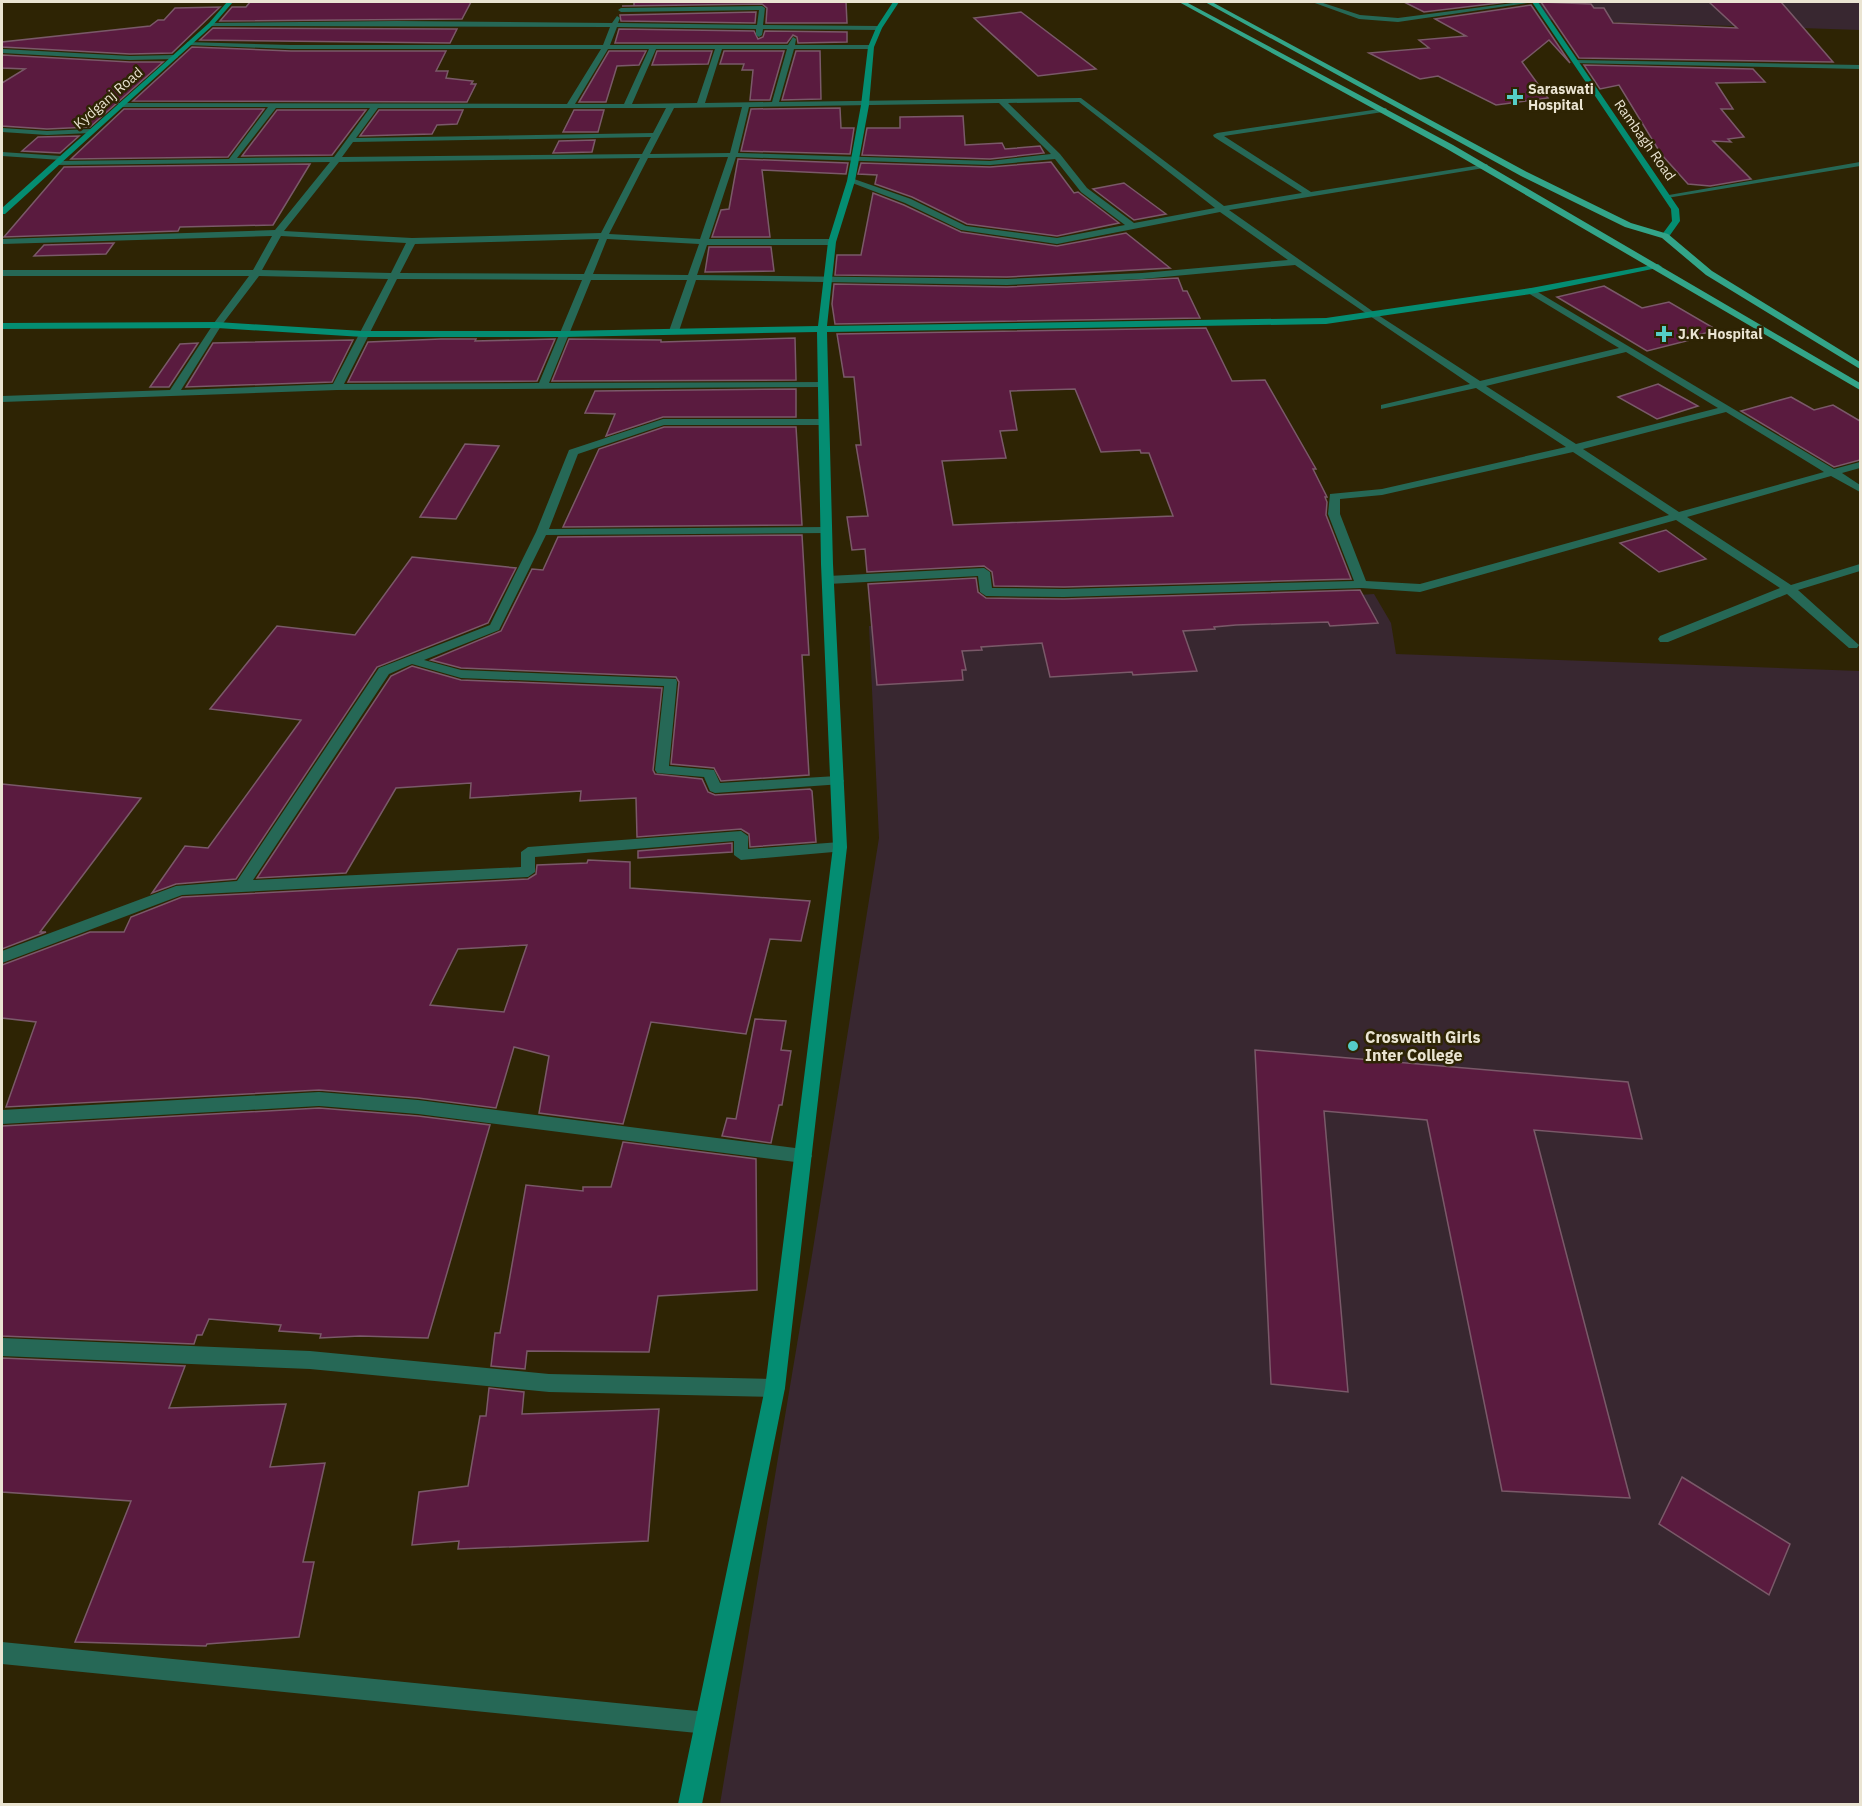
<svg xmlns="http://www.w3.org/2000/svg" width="1862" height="1806" font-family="'IBM Plex Sans',sans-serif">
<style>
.education{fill:#382730}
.building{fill:#5a1b3f;stroke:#7a5969;stroke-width:1.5;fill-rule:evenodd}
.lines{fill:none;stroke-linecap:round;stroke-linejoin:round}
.lane{fill:#266856;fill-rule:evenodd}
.street{fill:#266856;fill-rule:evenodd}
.secondary{fill:#048d72;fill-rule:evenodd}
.primary{fill:#33a589;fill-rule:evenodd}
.poi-dot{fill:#55cec6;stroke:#2e2404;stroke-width:2}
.labels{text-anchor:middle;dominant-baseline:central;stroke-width:5;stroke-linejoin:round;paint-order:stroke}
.far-poi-label{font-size:14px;font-weight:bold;fill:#eae4d2;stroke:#2e2404;text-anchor:start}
.far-street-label{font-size:14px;fill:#eae4d2;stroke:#2e2404}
.poi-label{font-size:16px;font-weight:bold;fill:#eae4d2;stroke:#2e2404;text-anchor:start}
</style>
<rect width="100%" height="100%" fill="#2e2404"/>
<g class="education">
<path d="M1535,2h325v28l-311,-10z"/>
<path d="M1374,594l17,29 5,31 464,17v1133h-1140l92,-549 67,-417 -10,-212z"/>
</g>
<g class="building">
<path d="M250,2h221l-9,17 -242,2 12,-14h14z"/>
<path d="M634,2h212l1,21h-81l1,-15 -5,-4 -140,2h12z"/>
<path d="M1404,2h103l-83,10z"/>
<path d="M1541,2l50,2 3,4h10l9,15 124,5 -28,-26h72l52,60 -254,-4z"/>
<path d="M1531,5l39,58 -21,-23 -27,22 26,36 -52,7 -58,-29 -18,3 -51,-26 60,-5 -10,-8 47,-4 -31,-17z"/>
<path d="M220,7l-48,46 -42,1 -128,-7v-5l148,-16 8,-6h6l11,-12z"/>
<path d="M756,12l-1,11 -134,-2 -1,-6z"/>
<path d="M1021,12l75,57 -58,7 -64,-58z"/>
<path d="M213,28l244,1 -7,14 -250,-3z"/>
<path d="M619,29l135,2 4,8 5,-2 2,-6 82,1v10l-49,1 -1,-6 -4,-2 -6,8h-172z"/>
<path d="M192,47l99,4h155l-10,20h12l-2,7 27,3 -2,3h5l-9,18 -334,-1z"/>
<path d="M609,51h37l-7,14 -22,1 -11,36h-27z"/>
<path d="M657,51h55l-4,13 -56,1z"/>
<path d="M724,51h60l-14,49h-20l3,-30h-11l2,-6h-24z"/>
<path d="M796,51h24l1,48 -39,1z"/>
<path d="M2,55l128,7h33l-73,65 -43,2 -45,-3v-43l23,-14 -23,-1z"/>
<path d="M1584,65l169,4 12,13 -49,1 17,26h-12l23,28 -16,2 3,3 -18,-1 38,38 -41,7 -22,-2 -27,-30 -42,-69 -19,4z"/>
<path d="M840,108l1,20h13l-4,26 -109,-3 10,-42z"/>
<path d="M124,109h140l-36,48 -157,2z"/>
<path d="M277,110h89l-34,45 -90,1z"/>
<path d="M379,110h84l-6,14 -20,1 -5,9 -72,2z"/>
<path d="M574,110h30l-6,22h-35z"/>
<path d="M963,116l2,29 37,-2 3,6 35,-3 4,7 -54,6 -128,-4 5,-27h33v-11z"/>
<path d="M79,136l-19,17 -38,-2 16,-14z"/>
<path d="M595,140l-3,12 -39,1 6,-12z"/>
<path d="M738,159l110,4 -2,11 -84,-4 8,67h-58l9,-27 8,-1z"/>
<path d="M1051,162l23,31 4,-1 41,31 -62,13 -90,-12 -55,-27 -37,-13 2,-9 -19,-1 3,-11 129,4z"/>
<path d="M310,164l-37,61 -93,2 -2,4 -174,6 60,-70z"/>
<path d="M1124,183l42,31 -32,6 -41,-31z"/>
<path d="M873,193l31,12 57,27 96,14 69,-13 44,35 -163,9 -172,-2 2,-20h24z"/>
<path d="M114,243l-8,11 -72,2 10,-11z"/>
<path d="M709,247h62l3,24 -69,1z"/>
<path d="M1178,278l5,13h4l13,27 -365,6 -3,-20 2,-20 173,3z"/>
<path d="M1604,286l38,22 27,-6 48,28 -27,7 4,2 -47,12 -90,-54z"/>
<path d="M1206,328l26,53 33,-1 51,89h-3l14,28h-2l2,5 -1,13 25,64 -287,8 -70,-1 -2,-14 -8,-6 -117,6 -2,-23 -13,1 -5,-33 21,-1 -12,-71h5l-7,-68h-10l-7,-43zM1075,389l26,63 39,-2 1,3h8l24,63 -220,9 -11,-64 64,-3 -6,-27 17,-1 -7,-39z"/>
<path d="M795,338l1,42 -244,1 17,-42 92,1v2z"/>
<path d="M441,339h35l-1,2 80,-2 -18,42 -189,1 20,-40z"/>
<path d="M353,340l-21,42 -146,5 27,-44z"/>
<path d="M198,343l-29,44h-19l30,-43z"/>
<path d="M1658,384l40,22 -41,13 -39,-22z"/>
<path d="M796,389v28h-133l-57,19 9,-22 -30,-1 10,-22z"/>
<path d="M1791,397l23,13 19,-5 27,16v39l-26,7 -93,-56z"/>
<path d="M664,427h132l6,98 -239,2 36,-78z"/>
<path d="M465,444l34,2 -43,73 -36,-2z"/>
<path d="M1666,530l40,29 -47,13 -39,-29z"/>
<path d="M802,535l7,120h-7l7,120 -88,6 -7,-13 -43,-4 8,-82 -3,-5 -215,-9 -30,-8 70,-29 31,-62 11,1 15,-33z"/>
<path d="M412,557l104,11 -28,55 -111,44 -141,212 -60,5 -24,9 33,-47 23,2 93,-128 -91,-11 67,-83 78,9z"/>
<path d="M976,578l2,14 8,6 78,1 296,-9 18,33 -48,3 -2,-4 -92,3 -22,2 1,2 -32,2 14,40 -64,4 -1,-3 -82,5 -8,-34 -61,4 1,3 -20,1 4,19h-4l1,10 -86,5 -9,-101z"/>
<path d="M412,666l49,14 201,8 -9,82 2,4 47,5 6,13 7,3 95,-6 2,2 4,51 -66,5 -1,-13 -8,-5 -104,8 -1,-39 -56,3 1,-10 -111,7 1,-15 -75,5 -50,85 -89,5 134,-202z"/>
<path d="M2,784l139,14 -101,134h6l-44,17z"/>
<path d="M732,843v9l-94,6v-7z"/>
<path d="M588,860l42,2v26l180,13 -9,40 -31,-2 -24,95 -95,-12 -28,102 -84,-11 10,-57 -35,-9 -18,61 -78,-10 -99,-8 -313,17 30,-85 -34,-4v-53l88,-33h34l7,-15 51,-20 346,-18 8,-5 1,-9 50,-2zM527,945l-23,67 -74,-7 28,-56z"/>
<path d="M755,1019l31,2 -5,29 10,1 -9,54h-3l-8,38 -49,-7 5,-18 9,1z"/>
<path d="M1255,1050l373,32 14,57 -108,-9 96,368 -128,-7 -75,-371 -103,-9 24,281 -77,-8z"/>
<path d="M319,1108l99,8 72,9 -62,213 -68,-2 -40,2 1,-4 -42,-3 2,-6 -72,-6 -7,16h-5l-3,9 -192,-8v-210z"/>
<path d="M623,1142l133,17 1,131 -99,6 -9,56 -122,-1 -2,18 -34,-3 4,-33h5l26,-148 57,6v-4h28z"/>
<path d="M2,1358l183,8 -16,42 117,-4 -16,63 55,-4 -22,99h11l-15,75 -92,7 -1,2 -131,-4 56,-141 -129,-9z"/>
<path d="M489,1388l35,4 -2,22 137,-5 -11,132 -190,8 1,-8 -47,4 7,-53 49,-6 12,-70h6z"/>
<path d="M1682,1477l108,67 -21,51 -110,-71z"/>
</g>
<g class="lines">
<g class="lane">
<path d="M1312,2h8l40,13 38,3 123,-16h14l-137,20 -39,-3z"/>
<path d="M2,1642l705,70 8,3 3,8 -3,8 -8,3 -705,-70z"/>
</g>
<g class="street">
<path d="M762,6l3,2 -2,17 116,1 3,2 -3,2 -116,-1 -1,6 -3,2 -3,-2v-6l-139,-2 -7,18h178l5,-8 3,2 -1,6h76l3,2 -3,2h-77l-15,53 302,-4 143,108 78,-13 -88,-56 -1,-2 4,-2 169,-25 1,2 -4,2 -159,24 87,56 176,-28 1,2 -4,2 -255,42 146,103 105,68 139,-33 -91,-55v-4l3,-1 303,181 26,-7v6l-18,5 18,12v7l-29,-16 -144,41 104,68 69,-21v7l-62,19 61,55 -2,3h-8l-62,-54 -119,48h-8l-2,-3 2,-3 120,-48 -104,-68 -256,72 -59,-4 -297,9 -78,-1 -6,-4 -2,-16 -150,8 -6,-4 6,-4 156,-8 6,4 2,16 72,1 290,-8 -26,-67 2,-20 52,-5 184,-42 -90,-59 -95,21v-4l89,-21 -175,-119 -153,14 -135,6 -311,-5 -17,51 -5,3 -5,-3 18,-51h-96l-42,103 277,-1v4l-4,1 -485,3 -335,12v-6l168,-6 44,-67 35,-47h-247v-6h251l19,-34 -270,8v-5l273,-9 55,-68 -275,3v-4h3l171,-2 39,-52h-147l-3,-4 449,1 34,-55h-310l-102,-4 -2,-3 104,3h312l7,-18 -399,-1 -2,-3 188,-2 215,2 5,-7 3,2 -2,5 139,2 2,-15 -138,2 -3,-2 3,-2zM608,49h41l-25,55h-49zM656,49h59l-18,54 -65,1zM722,49h65l-15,53 -67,1zM1079,102l136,106 -81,15 -47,-35 -27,-34 -52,-51zM999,103l52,51 -61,7 -252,-8 11,-46zM742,107l-12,46 -80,1 24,-46zM276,108h94l-36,49 -97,1zM378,108h288l-13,25 -297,5zM651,137l-9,17 -300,3 11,-15zM728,157l-28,82 -91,-5 39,-76zM736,157l254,8 65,-6 26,33 44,33 -68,13 -91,-12 -55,-27 -57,-20 -7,2 58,22 56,27 96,14 163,-32 68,48 -146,13 -135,6 -310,-4 10,-30h125l4,-3 -4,-3h-123zM640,158l-39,75 -189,5 -128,-7 55,-69zM281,236l125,7 -15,30 -129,-3zM599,239l-15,35 -184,-1 15,-29zM607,239l92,5 -11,31 -95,-1zM259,276l129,3 -55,105 -152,6 40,-64zM397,279l185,1 -43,103 -195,1zM1626,352l92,56 -142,36 -90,-58zM1726,412l98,60 -145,40 -96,-63zM1573,452l96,63 -249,69 -54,-3 -26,-67v-15l42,-4z"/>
<path d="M2,49l128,7 45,-1 3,2 -3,2 -45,1 -128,-7z"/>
<path d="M1575,60l285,5v4l-287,-6z"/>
<path d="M2,128l45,3 43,-2 4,2 -4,2 -43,2 -45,-3z"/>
<path d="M2,152l59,4 4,2 -4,2 -59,-4z"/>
<path d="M1860,162v4l-193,32 -4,-2z"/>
<path d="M663,419h161l5,3 -5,3h-160l-86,29 -29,75 277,-2 6,3 -6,3 -280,2 -47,95 -75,30 37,10 215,9 1,3 -8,84 45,4 6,13 117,-7 5,2 2,3 -2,3 -127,9 -5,-2 -6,-14 -47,-4 -2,-3 9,-84 -203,-8 -49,-14 -23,10 -136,206 268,-13v-15l7,-5 213,-16 7,5v13l92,-7 7,5 -2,4 -104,9 -7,-5v-14l-199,16v15l-7,5 -346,18 -180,68v-12l174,-65 61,-5 142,-213 111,-43 46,-93 33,-82z"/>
<path d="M319,1092l99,8 385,49 6,2 3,5 -3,5 -6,2 -385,-49 -99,-8 -317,18v-14z"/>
<path d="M2,1338l308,13 239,23 226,5 7,2 3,7 -3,7 -7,2 -226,-5 -239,-23 -308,-13z"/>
</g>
<g class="secondary">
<path d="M227,2h6l-20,23 -208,189h-3v-6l207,-185z"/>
<path d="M893,2h6l-17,26 -8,19 -5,58 -14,76 -19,61 -9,84 499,-8 205,-30 127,-24 4,3 -131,27 -205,30 -499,8 6,232 14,283 -62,541 -83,416h-24l87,-416 68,-541 -12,-283 -4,-232 -254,5h-200l-146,-9 -215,1v-6l215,-1 146,9h200l255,-5 10,-84 19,-61 14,-76 7,-58 8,-19z"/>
<path d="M1532,2h6l141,207 1,12 -12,17 -7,-2 11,-15 -1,-12z"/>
</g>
<g class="primary">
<path d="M1179,2h7l267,143 407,238v7l-413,-241z"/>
<path d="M1205,2h7l315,170 104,51 37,11 44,37 148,91v7l-154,-94 -44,-37 -37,-11 -104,-51z"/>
</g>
</g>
<g class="poi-dot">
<path d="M1512 88h6v6h6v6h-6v6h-6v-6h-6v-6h6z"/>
<path d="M1661 325h6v6h6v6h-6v6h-6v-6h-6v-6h6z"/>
<circle cx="1353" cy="1046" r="6"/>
</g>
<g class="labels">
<g class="far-poi-label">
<text x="1528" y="89">Saraswati<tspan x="1528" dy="16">Hospital</tspan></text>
<text x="1678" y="334">J.K. Hospital</text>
</g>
<g class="far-street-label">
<text transform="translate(108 98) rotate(-41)">Kydganj Road</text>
<text transform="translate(1645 140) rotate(55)">Rambagh Road</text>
</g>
<g class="poi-label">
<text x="1365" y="1037">Croswaith Girls<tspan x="1365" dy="18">Inter College</tspan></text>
</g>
</g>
<rect width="1862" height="1806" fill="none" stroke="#eae4d2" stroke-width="6"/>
</svg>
